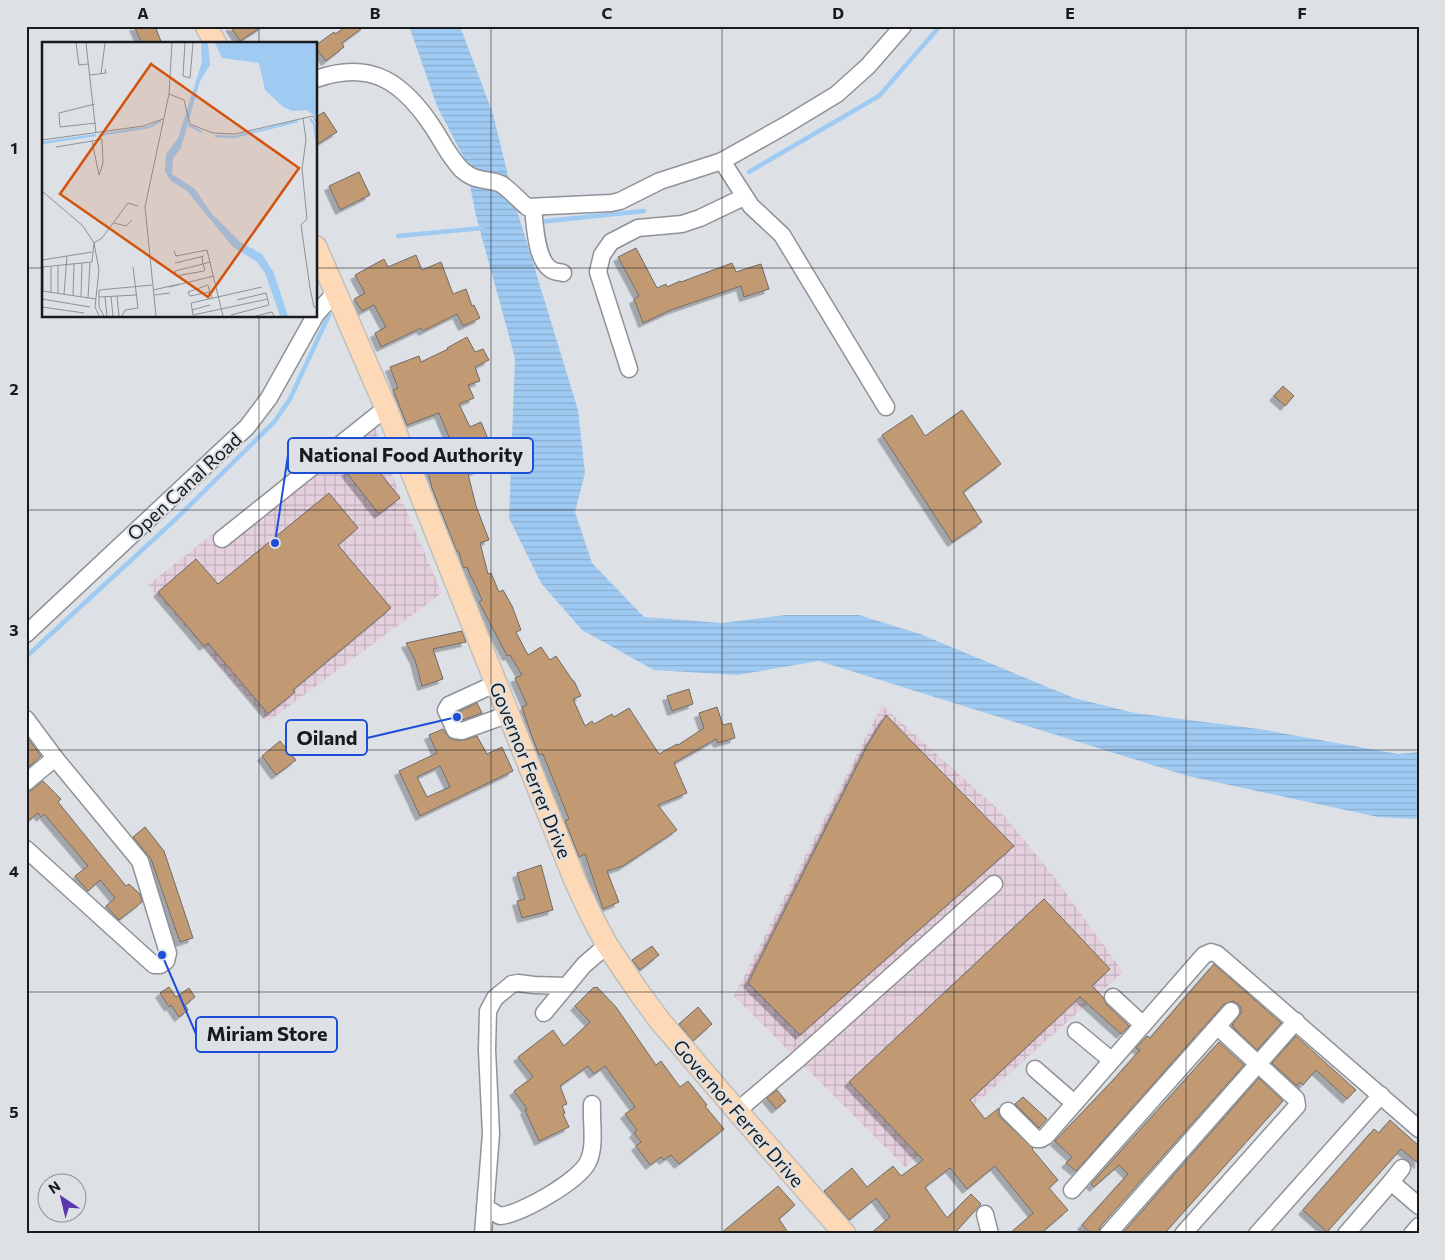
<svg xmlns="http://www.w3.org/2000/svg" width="1445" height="1260" font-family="Commissioner,sans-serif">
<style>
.industrial{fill:url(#industrial-grid)}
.water{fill:url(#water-rules)}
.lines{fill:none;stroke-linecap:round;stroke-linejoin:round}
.stream{stroke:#9fcaf2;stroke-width:4.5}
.building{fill:#c19972;stroke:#6f6b67;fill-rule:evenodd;filter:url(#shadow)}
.minor-casing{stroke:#8f9297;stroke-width:19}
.major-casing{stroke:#bebfbf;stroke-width:24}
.minor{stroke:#fff;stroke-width:16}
.major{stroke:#fed9b7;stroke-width:21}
.grid{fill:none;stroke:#181a1b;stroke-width:1;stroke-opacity:0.55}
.labels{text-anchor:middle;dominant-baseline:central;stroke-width:4;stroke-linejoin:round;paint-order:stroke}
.street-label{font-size:19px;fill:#181a1b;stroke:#dde1e6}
.inset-river{fill:none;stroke:#9fcaf2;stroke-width:2.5}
.inset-road{fill:none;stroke:#8e9195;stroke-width:1}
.view{fill:#d3530e;fill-opacity:0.15;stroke:#d3530e;stroke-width:2.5}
.inset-edge{fill:none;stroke:#181a1b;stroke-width:2.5}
.leader{fill:none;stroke:#1d4ed8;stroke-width:2}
.callout-dot{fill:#1d4ed8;stroke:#dde1e6;stroke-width:2}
.callout{fill:#dde1e6;stroke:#1d4ed8;stroke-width:2}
.callout-label{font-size:20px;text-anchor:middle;font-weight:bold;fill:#181a1b}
.neatline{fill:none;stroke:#181a1b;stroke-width:2}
.grid-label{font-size:16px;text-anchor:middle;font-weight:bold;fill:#181a1b}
</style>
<defs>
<pattern id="industrial-grid" width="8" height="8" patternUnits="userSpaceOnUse" patternTransform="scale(1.25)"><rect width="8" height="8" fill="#e5d0de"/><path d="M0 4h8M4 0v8" fill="none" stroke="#c4b2be"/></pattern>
<pattern id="water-rules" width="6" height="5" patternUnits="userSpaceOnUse" patternTransform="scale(1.25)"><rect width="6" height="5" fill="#9fcaf2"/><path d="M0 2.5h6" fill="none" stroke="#88adcf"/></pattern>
<filter id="shadow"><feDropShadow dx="-4.5" dy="4.5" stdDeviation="0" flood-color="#0004"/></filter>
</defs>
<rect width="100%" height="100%" fill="#dde1e6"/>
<g class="industrial">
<path d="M369,411l33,90 40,92 -173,128 -121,-136z"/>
<path d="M882,705l119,107 51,62 71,98 -218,195 -171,-171z"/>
</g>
<path class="water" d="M409,26h51l33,88 22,90 63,206 7,63 -10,39 17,51 52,54 78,6 64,-8h73l61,19 154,64 61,15 124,16 139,25 21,-2v67l-41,-2 -190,-41 -369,-115 -82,14 -83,-5 -72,-40 -41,-47 -32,-65 6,-160 -39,-142 -11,-56 -28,-54z"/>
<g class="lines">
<g class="stream">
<path d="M749,172l130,-76 61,-70"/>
<path d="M538,222l106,-11"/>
<path d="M398,236l85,-8"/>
<path d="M26,657l152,-140 97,-96 15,-22 39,-84"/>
</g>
</g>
<g class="building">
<path d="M134,26h21l7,18h-20z"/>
<path d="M230,26h33l-23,15z"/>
<path d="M347,26h18l-23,17 2,4 -18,14 -10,-13v-3l18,-13 1,2z"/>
<path d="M324,112l13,20 -21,13v-28z"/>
<path d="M359,172l11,23 -30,15 -11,-24z"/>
<path d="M636,248l21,40 9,-4 1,3 13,-6 1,1 51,-19 4,9 25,-8 8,25 -25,8 -3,-11 -70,24 -28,13 -9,-24 5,-3 -21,-39z"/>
<path d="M416,255l6,15 19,-8 12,32 13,-5 6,17 2,-1 6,13 -17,8 -6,-12 -34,17 -2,-3 -40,19 -6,-14 11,-6 -12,-22 -12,6 -8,-12 11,-6 -10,-18 29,-16 4,8z"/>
<path d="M467,337l8,15 8,-3 6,11 -14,7 5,14 -12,4 6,13 -15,6 11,23 11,-5 15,36 -18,8 1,3 -11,5 8,32 13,34 -9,3 8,31 3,-1 8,19 4,-2 9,16 9,24 -5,2 12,23 13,-8 9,13 6,-4 17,25h1l7,15 -8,3 12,27 7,-5 2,3 18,-10 2,3 15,-9 30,46 18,-10 1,1 26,-17 -5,-15 18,-6 6,18 8,-2 4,15 -17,5 -2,-4 -42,24 13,30 -29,12 19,25 -54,36 -16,5 12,31 -16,7 -18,-55 -6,3 -14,-36 4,-2 -26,-65 -4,1 -8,-21 -9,-27 5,-2 -12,-27 7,-3 -12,-20 -3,1 -28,-54 3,-2 -10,-22h-1l-4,-11 -4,1 -4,-16h-2l-25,-64 -6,-25 -3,1 -3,-11 31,-11 -12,-29 -32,12 -14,-35 5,-2 -8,-21 29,-11 2,6 27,-13 -1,-1z"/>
<path d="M1283,386l11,10 -9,10 -11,-10z"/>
<path d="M962,410l39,54 -38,28 19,30 -30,20 -70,-107 30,-20 13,21z"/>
<path d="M366,455l34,43 -21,16 -33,-42z"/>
<path d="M329,493l29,35 -20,17 53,63 -98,82 2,2 -27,22 -60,-71 -4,3 -46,-54 38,-33 22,25z"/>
<path d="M462,631l4,11 -33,7 10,30 -21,7 -7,-26 -9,-17z"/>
<path d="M689,689l4,15 -21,7 -5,-15z"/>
<path d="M477,703l5,10 -20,7 -4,-8z"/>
<path d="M886,715l128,131 -214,189 -52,-52 119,-237z"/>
<path d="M443,729l6,9 5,2h11l12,-4 10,18 15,-7 11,24 -93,45 -21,-45 38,-18 -8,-18zM440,766l10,21 -23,10 -10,-20z"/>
<path d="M26,736l15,20 -15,13z"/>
<path d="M280,741l16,19 -20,15 -14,-19z"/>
<path d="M43,781l18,18 -3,3 68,84 3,-2 11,10 2,8 -23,18 -13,-14 9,-8 -15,-18 -12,11 -13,-15 13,-10 -44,-52 -3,3 -3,-4 -12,10v-31l6,-2z"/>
<path d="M145,827l19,24 29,87 -13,4 -29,-83 -18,-22z"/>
<path d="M541,865l12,45 -31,8 -5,-17 8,-2 -8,-26z"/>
<path d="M1044,899l66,70 -18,17 11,11 3,7 23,22 -8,8 -41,-37 -110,103 15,19 14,-11 -1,5 3,5 32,30 -1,1 26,31 -9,8 19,22 -28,24h-31l24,-21 -38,-47 -28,23 -17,-21 -25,19 22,31 24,-24 10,10 -27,30h-84l20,-17 -14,-19 -27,22 -25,-29 28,-23 15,19 26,-21 8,10 22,-16 -74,-78z"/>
<path d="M652,946l7,9 -19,15 -8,-10z"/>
<path d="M1214,964l67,59 -24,27 -24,-23 1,-1 -2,-1 9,-12v-5l-3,-4 -5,-3 -9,3 -148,167 -10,-8 6,-6 -17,-16 61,-64 24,-27 -4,-2 11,-12 3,2z"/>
<path d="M169,987l7,10 13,-9 6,9 -10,8 3,5 -9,7 -8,-12 -2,2 -9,-14z"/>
<path d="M594,987l1,1 2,-1 19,20 40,58 5,-4 19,26 8,-6 19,24 -2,1 19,23 -45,35 -8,-9 -7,5 -3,-3 -11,8 -14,-19 5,-4 -7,-9 3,-3 -12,-16 10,-7 -30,-41 -11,8 -6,-8 -28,20 7,18 -5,2 3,7 -2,1 6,13 -30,14 -14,-31 2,-1 -13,-18 19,-14 -15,-20 35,-27 11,16 26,-24 -15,-16z"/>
<path d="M698,1007l14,17 -19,17 -14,-17z"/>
<path d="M1296,1036l60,54 -9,9 -31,-29 -13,15 -3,-3 -3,4 -25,-23z"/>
<path d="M1219,1042l25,23 -144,162 -2,7h-6l-10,-9 46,-51 -9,-9 -25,22 -3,-3z"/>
<path d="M1259,1078l24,23 -119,133h-42z"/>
<path d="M777,1090l9,11 -10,8 -9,-11z"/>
<path d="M1023,1097l24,22 -8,9 -24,-24z"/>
<path d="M1390,1120l29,26v18l-18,-15 -74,83 -24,-22 71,-81 5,4z"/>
<path d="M778,1186l17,19 -16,14 10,15h-69z"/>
</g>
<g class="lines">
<defs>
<g id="minor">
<path d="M316,79c56,-20 88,4 118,50 9,14 16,29 28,41 15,13 26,8 39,14 7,4 20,18 26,23l84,-4 9,-2 40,-20 62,-20 64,-36 51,-31 31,-28 35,-40"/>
<path d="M722,161l29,45 31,29 104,172"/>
<path d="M533,208c2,17 3,54 19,62 3,2 8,2 11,3"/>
<path d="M316,314l20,-22"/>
<path d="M629,369l-31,-97 4,-17 9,-13 27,-14 44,-4 18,-6 44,-21"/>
<path d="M222,539l164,-131"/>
<path d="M26,634l221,-207 22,-29 46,-82"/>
<path d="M497,683l-48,22 -3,5 9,20 7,1 47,-17"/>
<path d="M26,719l29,39 85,103 28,92 -2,8 -6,4h-6l-128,-116"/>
<path d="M26,782l29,-24"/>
<path d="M1113,997l29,27"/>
<path d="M544,1013l40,-48 23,-20"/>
<path d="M1076,1031l35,29"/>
<path d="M1035,1069l39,34"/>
<path d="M737,1111l59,-50 198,-177"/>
<path d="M1008,1111l28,28h5l5,-3 158,-181 7,-3 6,2 202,175"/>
<path d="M1391,1182l11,-14"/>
<path d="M1072,1190l159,-179"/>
<path d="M485,1207l15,9c21,-2 79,-35 88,-54 8,-16 3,-39 4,-58"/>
<path d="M985,1214l5,20"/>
<path d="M483,1234l8,-100 -4,-84 1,-39 7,-13 17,-14 6,-1 16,2 31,1"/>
<path d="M1108,1234l188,-213"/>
<path d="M1183,1234l114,-128 -1,-7 -78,-72"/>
<path d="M1257,1234l124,-139"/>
<path d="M1346,1234l45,-52 28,24"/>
<path d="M1412,1234l7,-8"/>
</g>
<g id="major">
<path d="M206,26l10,18"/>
<path d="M316,247l70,161 190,475 14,30 17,32 31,46 22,30 77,90 108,123"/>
</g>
</defs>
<use href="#minor" class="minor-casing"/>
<use href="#major" class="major-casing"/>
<use href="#minor" class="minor"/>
<use href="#major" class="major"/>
</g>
<path class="grid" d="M259,26v18M491,26v1208M722,26v1208M954,26v1208M1186,26v1208M26,268h18M316,268h1103M259,316v918M26,510h1393M26,750h1393M26,992h1393"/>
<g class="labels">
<g class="street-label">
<text transform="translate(184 486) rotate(-43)">Open Canal Road</text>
<text transform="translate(531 770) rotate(68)">Governor Ferrer Drive</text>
<text transform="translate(739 1113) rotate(49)">Governor Ferrer Drive</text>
</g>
</g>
<g transform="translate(42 42)">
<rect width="275" height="275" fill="#dde1e6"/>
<path d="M159,1h7l2,22 -10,16 -19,67 -8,10 -1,16 23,15 16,24 29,29 22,12 12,19 14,43h-8l-15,-43 -9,-12 -23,-14 -46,-56 -17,-11 -5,-9 1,-17 12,-16 24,-76zM173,1h102v75l-10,-8 -14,1 -10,-4 -18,-17 -6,-27 -37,-5z" fill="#9fcaf2"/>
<path class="inset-river" d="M268,77l4,4 3,24M146,83l14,7M57,93l50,-8 12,-6M173,94l19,1 64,-16M0,101l54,-8"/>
<path class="inset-road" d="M34,1l3,22 9,-1M44,1l10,90M143,1l-2,33 7,2 3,-35M59,32l4,-31M48,33l16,-2 -1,-4M127,52l15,6 6,24 23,9 22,1 78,-18 4,7M53,62l-36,9 1,14 36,-4M261,76l3,22 -4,29 5,50 -6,6 9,63 4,19 3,1M0,98l101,-14 20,-7M14,105l42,-7 4,-1 1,24 -4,12 -7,-34M0,149l41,35 11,17 5,27 -4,37 4,9M72,181l12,3 6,-6M132,209l2,5 31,-6 16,66M160,215l1,7 2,6 -1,1 -28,5 -1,-5 28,-7 7,-2M0,218l50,-8M133,221l29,-7M0,225l50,-5 2,-19 8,-5 26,-35 10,3M127,245l45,-11M220,245l-71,16 2,12 75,-16M111,248l27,-6M0,249l54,8M1,249v-24M9,250v-25M168,250l-20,4 -2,-4 20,-7 2,7 2,6M16,251v-27M22,252l3,-38M31,253l1,-31M112,253l16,-2M39,254l1,-33M75,254l2,20M57,255l37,-2M63,255l2,19M69,255l2,19M46,256l2,-35M0,257l48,8M0,265l42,6M150,268l18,-5M189,273l38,-10 -3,-12 -29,7M62,274l-5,-9v-17l53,-5M80,274l3,-6 13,-2 -5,-41M114,274l-11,-109 24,-113 3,-51M214,274l16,-4 2,4"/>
<path class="view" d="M109,22l148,104 -91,129 -148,-103z"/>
<rect width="275" height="275" class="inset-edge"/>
</g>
<path class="leader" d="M275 543L288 455M457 717L367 738M162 955L196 1034"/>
<g class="callout-dot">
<circle cx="275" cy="543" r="5"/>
<circle cx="457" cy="717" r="5"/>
<circle cx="162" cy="955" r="5"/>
</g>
<g class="callout">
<rect x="288" y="438" width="245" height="35" rx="5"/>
<rect x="286" y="720" width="81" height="35" rx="5"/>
<rect x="196" y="1017" width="141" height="35" rx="5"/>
</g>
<g class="callout-label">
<text x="411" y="462">National Food Authority</text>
<text x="327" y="745">Oiland</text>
<text x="267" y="1041">Miriam Store</text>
</g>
<rect width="1445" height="1260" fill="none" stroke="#dde1e6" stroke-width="55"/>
<g transform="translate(62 1198) rotate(325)"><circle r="24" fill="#dde1e6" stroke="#8e9195"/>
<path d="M0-4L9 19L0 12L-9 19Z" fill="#5d36ae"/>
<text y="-8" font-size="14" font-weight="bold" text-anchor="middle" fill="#181a1b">N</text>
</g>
<rect x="28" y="28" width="1390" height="1204" class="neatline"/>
<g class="grid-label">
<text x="143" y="19">A</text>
<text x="375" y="19">B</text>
<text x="607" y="19">C</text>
<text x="838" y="19">D</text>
<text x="1070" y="19">E</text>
<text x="1302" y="19">F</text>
<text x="14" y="154">1</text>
<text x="14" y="395">2</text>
<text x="14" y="636">3</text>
<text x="14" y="877">4</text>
<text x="14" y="1118">5</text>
</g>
</svg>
